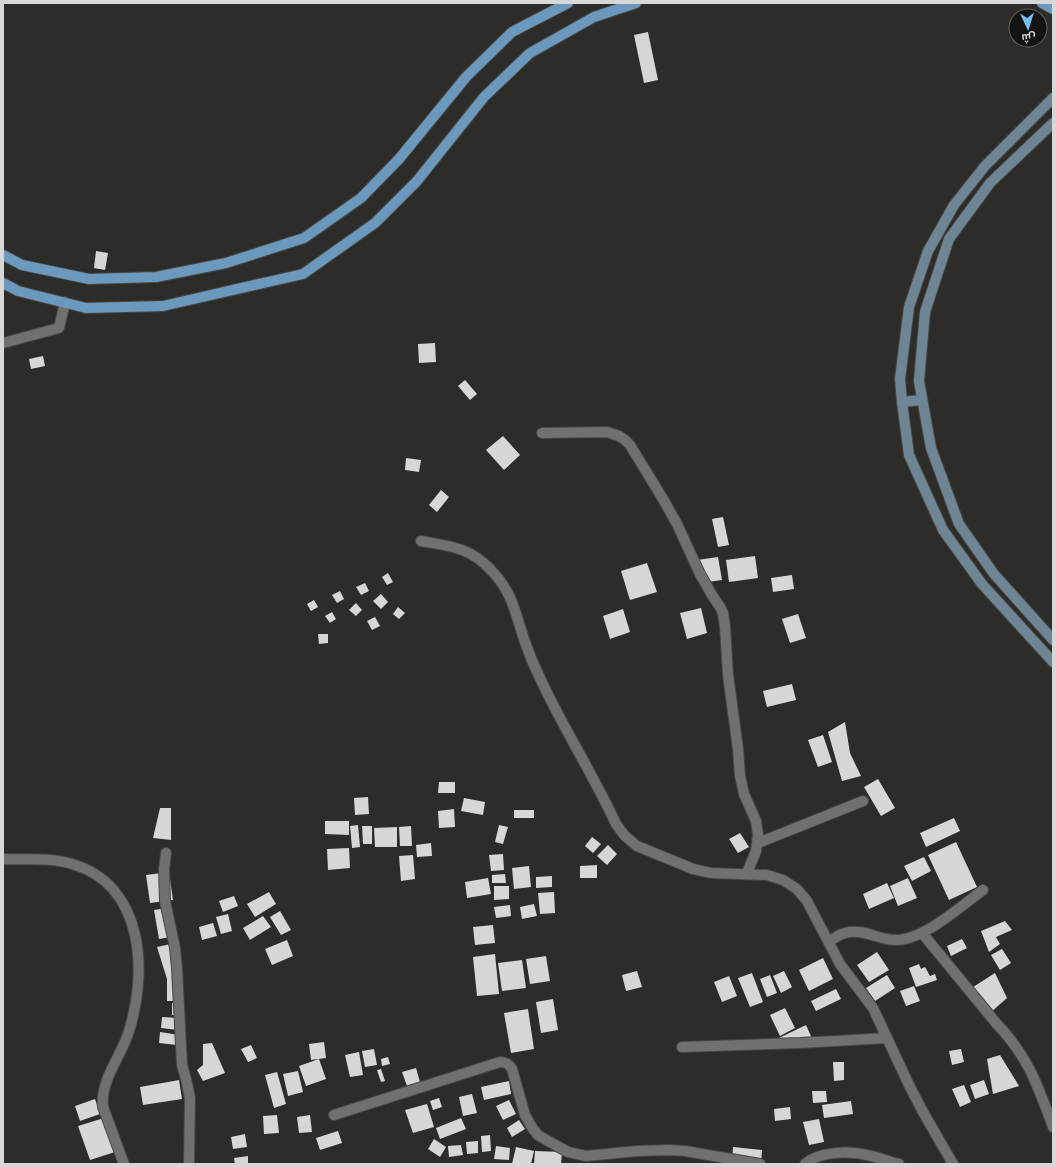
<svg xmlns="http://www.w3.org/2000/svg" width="1056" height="1167" font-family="Figtree,Cairo,sans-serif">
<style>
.building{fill:#d8d6d2}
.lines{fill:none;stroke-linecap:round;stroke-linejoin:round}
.minor-casing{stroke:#474744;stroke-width:12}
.secondary-casing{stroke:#474744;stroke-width:12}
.primary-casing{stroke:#474744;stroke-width:12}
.minor{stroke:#72706d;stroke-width:10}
.secondary{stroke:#6e8595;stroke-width:10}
.primary{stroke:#6a99bd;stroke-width:10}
</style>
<rect width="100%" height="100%" fill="#2d2c29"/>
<g class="building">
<path d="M648,32l10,48 -14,3 -10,-48z"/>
<path d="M96,251l12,2 -3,17 -11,-2z"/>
<path d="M435,343l1,19 -17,1 -1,-19z"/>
<path d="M43,356l2,10 -14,3 -2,-10z"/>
<path d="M465,380l12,14 -7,6 -12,-14z"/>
<path d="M503,436l17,19 -16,15 -18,-20z"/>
<path d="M406,458l15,2 -2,12 -14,-2z"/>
<path d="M441,490l8,7 -12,15 -8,-7z"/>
<path d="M723,517l6,28 -11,2 -6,-28z"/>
<path d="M755,556l3,22 -29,4 -3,-22z"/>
<path d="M718,557l4,23 -21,3 -4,-23z"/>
<path d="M647,563l10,29 -27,8 -9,-29z"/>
<path d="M388,573l5,9 -6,3 -5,-8z"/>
<path d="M792,575l2,14 -21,3 -2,-14z"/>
<path d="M365,583l4,8 -8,4 -5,-8z"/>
<path d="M340,591l4,8 -7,4 -5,-8z"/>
<path d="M381,594l7,8 -7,7 -8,-8z"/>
<path d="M314,600l4,7 -7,4 -4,-7z"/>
<path d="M356,603l6,7 -6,6 -7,-6z"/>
<path d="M398,607l7,6 -6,6 -6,-5z"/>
<path d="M701,608l6,25 -20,6 -7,-26z"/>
<path d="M623,609l7,23 -20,7 -7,-23z"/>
<path d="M332,612l4,7 -6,4 -5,-7z"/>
<path d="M798,614l8,24 -16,5 -8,-24z"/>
<path d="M375,617l5,9 -8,4 -5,-9z"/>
<path d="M318,634h10v9l-9,1z"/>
<path d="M792,684l4,16 -29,7 -4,-16z"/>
<path d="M845,722l5,31 11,23 -19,5 -14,-49z"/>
<path d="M823,735l9,27 -14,5 -10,-27z"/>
<path d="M878,779l17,29 -14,8 -17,-29z"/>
<path d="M439,782h16v11h-17z"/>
<path d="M368,797l1,17 -14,1 -1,-17z"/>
<path d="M464,798l21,4 -2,13 -22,-4z"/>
<path d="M160,808h11v32l-18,-2z"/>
<path d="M454,809l1,18 -16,1 -1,-17z"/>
<rect x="514" y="810" width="20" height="8"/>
<path d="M954,818l6,13 -34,16 -6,-14z"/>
<path d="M325,821h24v14l-24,-1z"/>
<path d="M358,825l2,22 -8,1 -2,-22z"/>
<path d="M499,825l9,2 -5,17 -8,-2z"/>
<path d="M362,826h10v18h-9z"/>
<path d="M411,826l1,20h-12l-1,-19z"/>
<path d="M397,827v20h-22l-1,-19z"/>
<path d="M740,833l9,14 -11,6 -9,-14z"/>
<path d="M592,837l9,7 -8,9 -8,-7z"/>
<path d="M956,842l21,45 -28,13 -21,-45z"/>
<path d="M431,843l1,13 -15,1 -1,-12z"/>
<path d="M608,845l9,9 -10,11 -10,-9z"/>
<path d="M349,848l1,20 -22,2 -1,-21z"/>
<path d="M503,854l1,16 -13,1 -2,-16z"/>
<path d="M413,855l2,24 -14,2 -2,-25z"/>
<path d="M924,857l7,14 -19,10 -8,-15z"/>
<path d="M597,865v13h-17v-12z"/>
<path d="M529,866l2,21 -17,2 -2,-21z"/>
<path d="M169,872l4,28 -23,3 -4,-28z"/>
<path d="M505,874l1,9h-14v-8z"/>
<path d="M552,876v11l-16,1v-11z"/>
<path d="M488,878l3,16 -24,4 -2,-16z"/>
<path d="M908,878l9,20 -19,8 -8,-20z"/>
<path d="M887,883l7,15 -25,11 -6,-15z"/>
<path d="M494,886h15v13l-15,1z"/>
<path d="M269,892l7,12 -21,13 -8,-13z"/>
<path d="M554,892l1,21 -15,1 -2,-21z"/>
<path d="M234,896l4,10 -15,6 -4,-11z"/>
<path d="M534,904l3,12 -15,3 -2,-12z"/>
<path d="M510,905l1,11 -15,2 -2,-11z"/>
<path d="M167,908l4,29 -12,2 -5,-29z"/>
<path d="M280,911l11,19 -10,5 -11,-18z"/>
<path d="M228,914l4,17 -11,3 -5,-17z"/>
<path d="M263,916l8,11 -21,13 -7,-12z"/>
<path d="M1005,921l7,9 -16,7 4,7 -11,8 -8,-21z"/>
<path d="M213,923l4,13 -15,4 -3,-13z"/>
<path d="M493,925l2,18 -20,2 -2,-18z"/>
<path d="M962,939l5,9 -16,8 -4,-10z"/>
<path d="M287,940l6,16 -21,9 -7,-16z"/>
<path d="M175,943l5,58h-13v-22l-10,-32z"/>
<path d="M1002,949l9,14 -11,7 -9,-15z"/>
<path d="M877,952l12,18 -20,12 -12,-17z"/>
<path d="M495,954l4,40 -22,2 -4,-39z"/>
<path d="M546,956l4,25 -20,3 -4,-25z"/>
<path d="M823,958l10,21 -24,12 -10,-21z"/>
<path d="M522,960l4,28 -24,3 -4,-28z"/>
<path d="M919,964l2,5 4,-2 5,9 5,-2 2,6 -21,7 -7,-19z"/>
<path d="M637,971l5,16 -16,4 -4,-16z"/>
<path d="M784,971l8,16 -11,6 -8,-17z"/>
<path d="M752,973l11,29 -13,5 -12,-29z"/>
<path d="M995,973l12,25 -17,15 -20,-24z"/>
<path d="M770,975l7,18 -10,4 -7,-18z"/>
<path d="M887,975l8,13 -20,13 -9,-13z"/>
<path d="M729,976l8,20 -15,6 -8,-20z"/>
<path d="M914,986l6,15 -14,5 -6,-15z"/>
<path d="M836,989l5,10 -25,12 -5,-10z"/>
<path d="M553,999l5,31 -17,3 -5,-31z"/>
<path d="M172,1003h5l1,12h-6z"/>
<path d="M785,1008l10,20 -15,8 -10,-21z"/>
<path d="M528,1009l6,40 -23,4 -7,-40z"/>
<path d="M162,1017l17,1 -1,12 -17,-2z"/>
<path d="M806,1025l9,20 -32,3 -4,-10z"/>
<path d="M160,1032l19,3 -2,10 -18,-2z"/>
<path d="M324,1042l2,16 -15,2 -2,-16z"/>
<path d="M212,1043l13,30 -22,8 -6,-11 6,-5v-21z"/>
<path d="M251,1045l6,13 -9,4 -7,-13z"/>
<path d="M374,1049l3,16 -12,2 -3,-16z"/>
<path d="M961,1049l3,13 -12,3 -3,-14z"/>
<path d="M359,1052l4,23 -13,2 -5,-22z"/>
<path d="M1000,1055l19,31 -26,8 -6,-35z"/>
<path d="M388,1057l2,7 -8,2 -1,-7z"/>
<path d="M319,1059l7,20 -20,7 -7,-20z"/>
<path d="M833,1062h11v18l-10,1z"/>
<path d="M416,1068l4,14 -13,4 -5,-14z"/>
<path d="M381,1069l4,12 -4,1 -4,-12z"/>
<path d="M298,1071l5,21 -15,4 -5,-22z"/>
<path d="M277,1072l9,32 -12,4 -9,-33z"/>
<path d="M179,1080l3,19 -39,6 -3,-18z"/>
<path d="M984,1080l5,14 -14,5 -5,-14z"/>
<path d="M509,1081l2,13 -27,6 -3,-13z"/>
<path d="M964,1085l7,17 -11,5 -8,-18z"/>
<path d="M812,1091h14l1,11 -14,1z"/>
<path d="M472,1094l5,19 -14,3 -4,-19z"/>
<path d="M439,1098l3,9 -9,3 -3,-9z"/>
<path d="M95,1099l5,15 -20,7 -5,-15z"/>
<path d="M509,1100l7,14 -13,6 -7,-14z"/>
<path d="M851,1101l2,13 -29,4 -2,-13z"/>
<path d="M427,1104l7,23 -21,6 -8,-23z"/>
<path d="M790,1107l1,12 -16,2 -1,-12z"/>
<path d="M277,1115l2,18 -15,1 -1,-18z"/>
<path d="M310,1115l2,17 -13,1 -2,-16z"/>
<path d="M104,1118l11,34 -25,8 -12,-34z"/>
<path d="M461,1118l5,11 -26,10 -4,-11z"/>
<path d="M819,1119l5,23 -15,3 -6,-23z"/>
<path d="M519,1120l6,9 -13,8 -5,-9z"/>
<path d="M338,1131l4,12 -22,7 -4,-12z"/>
<path d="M245,1134l2,13 -14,2 -2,-12z"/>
<path d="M490,1135l1,16 -9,1 -1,-16z"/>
<path d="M434,1139l12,8 -6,10 -12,-8z"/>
<path d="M478,1141v12l-11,1 -1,-12z"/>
<path d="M461,1145l2,10 -14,2 -1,-11z"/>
<path d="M496,1146l14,2 -1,12 -15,-1z"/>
<path d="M516,1147l18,4 -3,13h-19z"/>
<path d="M733,1147l29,3 -1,14 -29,-1z"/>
<path d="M535,1151l27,1 -1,12h-27z"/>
<path d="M248,1156v8h-13l-1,-6z"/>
</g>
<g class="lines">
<defs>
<g id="minor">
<path d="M3,343l56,-15 6,-26"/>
<path d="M542,433l65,-1 12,4 6,4 5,5 33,54 14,25 23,50 12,21 8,12 3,6 2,14 3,48 10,74 2,27 4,18 12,27 2,14 -2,16 -9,22"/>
<path d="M421,541c28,5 48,6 69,28 23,23 25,44 35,73 4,12 9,24 15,36 23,50 53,96 76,146l9,12 12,10 56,23 18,4 56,2 16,5 14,9 10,12 33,63 33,44 36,77 14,27 30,52"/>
<path d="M758,843l105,-42"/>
<path d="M166,853l-2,16 1,32 10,47 2,20 5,97 5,18 3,15 -1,66"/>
<path d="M3,859c22,1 48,-2 69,5 73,21 76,110 56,170 -8,24 -28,47 -25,73l21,57"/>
<path d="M922,933l74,90c32,33 42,63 57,104"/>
<path d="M829,941c5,-2 10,-7 16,-8 18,-5 34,7 51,7 28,0 65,-34 87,-50"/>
<path d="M682,1047l118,-4 87,-5"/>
<path d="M334,1115l166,-53c6,0 9,2 12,7l13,46 8,14 5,6 10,6 20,11 18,4 51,-5 32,-1 16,1 75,13"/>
<path d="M805,1164c16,-14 47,-13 66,-8 10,2 18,6 28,8"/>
</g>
<g id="secondary">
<path d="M1053,98l-68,68 -31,39 -26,46 -19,56 -9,72 2,23 7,53 34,75 39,54 71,78"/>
<path d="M1053,123l-63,60 -41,56 -24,73 -6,69 12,67 28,76 35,50 59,66"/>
<path d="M902,402l20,-2"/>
</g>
<g id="primary">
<path d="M1042,3l11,6"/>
<path d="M3,255l19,10 67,14 67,-2 70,-14 78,-25 57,-40 38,-39 67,-82 46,-45 56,-29"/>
<path d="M3,283l15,8 68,17 77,-2 140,-32 72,-51 42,-42 67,-84 46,-44 64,-36 42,-14"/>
</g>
</defs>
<use href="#minor" class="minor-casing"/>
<use href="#secondary" class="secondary-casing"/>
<use href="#primary" class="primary-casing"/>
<use href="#minor" class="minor"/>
<use href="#secondary" class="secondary"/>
<use href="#primary" class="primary"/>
</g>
<rect width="1056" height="1167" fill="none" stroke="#d7d7d5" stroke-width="8"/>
<g transform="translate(1028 28) rotate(176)"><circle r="19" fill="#151413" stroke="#636261"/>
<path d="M0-3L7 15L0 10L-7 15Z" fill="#78bff7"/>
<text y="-6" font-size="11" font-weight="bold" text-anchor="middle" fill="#d7d7d5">ش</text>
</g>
</svg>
